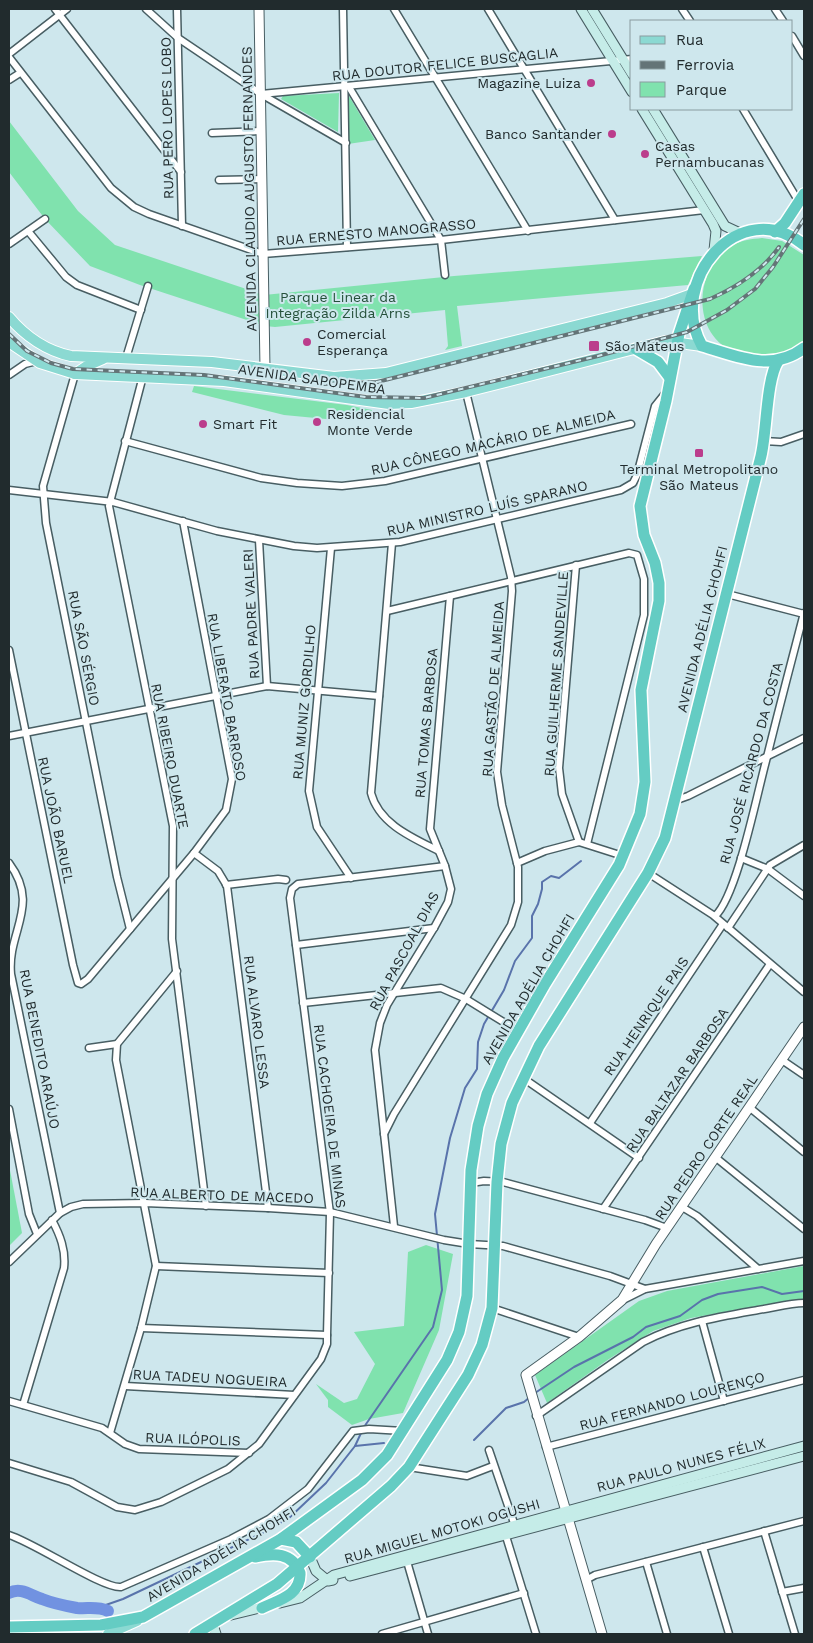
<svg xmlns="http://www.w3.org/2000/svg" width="813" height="1643" font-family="'Work Sans',sans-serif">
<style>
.green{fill:#80e2ae}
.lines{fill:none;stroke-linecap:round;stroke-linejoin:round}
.stream{stroke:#5973ab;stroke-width:2}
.river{stroke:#7192e1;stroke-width:12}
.minor-casing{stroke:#485e63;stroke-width:9}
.tertiary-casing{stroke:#485e63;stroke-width:11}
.secondary-casing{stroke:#485e63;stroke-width:11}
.primary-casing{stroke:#fff;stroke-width:12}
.trunk-casing{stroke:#fff;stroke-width:14}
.minor{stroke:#fff;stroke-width:6}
.tertiary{stroke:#fff;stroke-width:9}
.secondary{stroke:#c5ece8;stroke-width:9}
.primary{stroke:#8bd9d2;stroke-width:10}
.trunk{stroke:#64ccc3;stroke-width:11}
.rail-casing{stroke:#647477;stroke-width:4}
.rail{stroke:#cee7ed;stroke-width:2;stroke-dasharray:5.5;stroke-linecap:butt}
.poi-dot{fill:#bb3d8c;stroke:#cee7ed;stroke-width:2}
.labels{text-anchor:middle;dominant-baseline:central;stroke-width:4;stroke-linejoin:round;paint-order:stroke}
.street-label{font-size:14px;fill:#212b2d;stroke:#cee7ed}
.poi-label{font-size:14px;fill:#212b2d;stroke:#cee7ed;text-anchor:start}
.park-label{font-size:14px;fill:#25503a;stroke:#cee7ed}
</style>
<rect width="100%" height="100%" fill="#cee7ed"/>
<g class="green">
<path d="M339,93l-1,39 -57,-33 2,-3z"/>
<path d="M347,96h2l26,44 -27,4z"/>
<path d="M9,121l69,90 37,34 149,50 190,-19 248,-20 -14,29 -231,21 5,40 -17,4 3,-4 -3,-36 -170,17 -10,-1 -125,-41 -50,-19 -45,-47 -36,-47z"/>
<path d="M762,238l20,3 22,14v86c-13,12 -31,18 -48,15 -6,-1 -13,-1 -19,-3 -47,-16 -44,-86 -4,-108 9,-5 19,-6 29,-7z"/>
<path d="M194,386l153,19 25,5 1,6 -47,3 -42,-4 -92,-23z"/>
<path d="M9,1165l13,68 -13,13z"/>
<path d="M426,1245l27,9 -14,76 -36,83 -34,6 -17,6 -24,-18v-7l-12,-16 28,19 13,-4 18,-35 -21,-32 50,-6 4,-74z"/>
<path d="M804,1266v35h-19l-94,17 -38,13 -44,28 -62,44 -12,-28 104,-74 28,-10z"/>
</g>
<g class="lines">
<g class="stream">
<path d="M535,1393l39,-26 59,-30 13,-10 34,-11 22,-16 16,-6 44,-7 20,7 22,-3"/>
<path d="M364,1427l69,-100 9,-37 -7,-76 15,-76 15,-50 12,-19 1,-27 6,-18 20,-34 11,-29 17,-23v-22l6,-12 4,-15v-7l9,-6 8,2 22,-17"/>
<path d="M474,1440l32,-32 18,-6 6,-5"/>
<path d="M355,1446l29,-3"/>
<path d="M100,1607l23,-8 141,-67 25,-14 37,-35 29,-37 7,-15"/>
</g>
<path class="river" d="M9,1593c12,-6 21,2 33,6 10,4 24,7 35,9 11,1 20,-2 31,3"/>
<defs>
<g id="minor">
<path d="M55,9l126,163"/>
<path d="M146,9l32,29 83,56 85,49"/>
<path d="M177,9l5,217"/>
<path d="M343,9l4,238"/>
<path d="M394,9l134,222"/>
<path d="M488,9l127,211"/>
<path d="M682,9l8,12"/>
<path d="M775,9l8,12"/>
<path d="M792,36l12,20"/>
<path d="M9,54l58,-45"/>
<path d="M9,57l102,131 23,19 15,7 114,40 178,-14 263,-30"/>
<path d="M9,80l11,-7"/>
<path d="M349,87l92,153 4,35"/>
<path d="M261,94l371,-35"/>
<path d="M743,109l56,93"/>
<path d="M212,133l49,-2"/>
<path d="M219,180l43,-1"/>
<path d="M28,231l38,46 11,8 64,25"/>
<path d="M9,244l36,-25"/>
<path d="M126,358l22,-72"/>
<path d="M75,374l-32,112 3,37 71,354 13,52"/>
<path d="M9,375l16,-11 12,-3"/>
<path d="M143,376l-34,130 64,320 -1,113 34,267"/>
<path d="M125,441l136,37 36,5 45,3 43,-5 246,-57"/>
<path d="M764,441l17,1 23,-8"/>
<path d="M9,490l104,12 104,29 77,15 23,2 83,-6 221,-52 12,-7 4,-8 18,-69 12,-15"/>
<path d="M259,540l8,146"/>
<path d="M392,543l-21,250c8,31 42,45 68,58"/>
<path d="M331,548l-22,243 8,36 34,51"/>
<path d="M576,565l-17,203 3,26 17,48"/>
<path d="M727,594l77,20"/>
<path d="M387,611l242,-58 8,2 7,24v36l-57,229"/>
<path d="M9,650l64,315 5,18 3,1 7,-5 106,-126 32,-43 6,-31 -49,-258"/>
<path d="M9,736l258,-50 112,10"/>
<path d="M674,801l14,-5 116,-58"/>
<path d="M194,853l24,18 9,15 41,322"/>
<path d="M741,858l27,11 36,27"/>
<path d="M9,863c32,43 -2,68 2,111l49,239"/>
<path d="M517,863l28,-12 34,-9 44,14"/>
<path d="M648,873l65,42 91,77"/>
<path d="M226,885l52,-6 8,1"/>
<path d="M715,916c22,-20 42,-122 51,-155 12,-49 25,-98 38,-148"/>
<path d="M728,928l42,-63 34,-20"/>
<path d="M296,945l138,-17"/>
<path d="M303,1003l138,-15 25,11 52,32"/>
<path d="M89,1048l28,-4"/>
<path d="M782,1060l22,15"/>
<path d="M523,1078l116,80"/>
<path d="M749,1107l55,45"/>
<path d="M9,1109l20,105 8,20"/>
<path d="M590,1123l133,-199"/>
<path d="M384,1134l10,-20 117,-189 7,-23v-35l-16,-62 -5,-33 15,-181 -1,-14 -45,-185"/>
<path d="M715,1157l89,72"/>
<path d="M471,1183l13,-2 19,1 142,38 22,8"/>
<path d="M682,1207l15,9 61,53"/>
<path d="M603,1209l167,-245"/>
<path d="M394,1226l-19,-176 5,-27 7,-18 47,-77 14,-26 3,-13 -6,-23 -15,-37 20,-233"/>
<path d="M9,1262l51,-49 11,-6 12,-3 62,-1 123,5 62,4 114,28 25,4 34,2 107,30 35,13"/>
<path d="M156,1266l173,7"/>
<path d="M623,1300l22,-11 159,-28"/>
<path d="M492,1308l87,29"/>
<path d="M702,1321l22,80"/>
<path d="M141,1328l186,7"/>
<path d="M125,1386l169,9"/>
<path d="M9,1401l93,27 23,16 14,5 110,4"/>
<path d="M23,1405l41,-137c2,-18 -4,-33 -12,-48"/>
<path d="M536,1416l107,-74c37,-19 75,-25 115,-32 15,-2 31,-7 46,-7"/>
<path d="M110,1433l31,-105 15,-62 -40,-206 1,-16 60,-73"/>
<path d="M546,1447l258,-67"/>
<path d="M489,1450l27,79"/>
<path d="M9,1463l62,19 46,25 18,3 26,-8 67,-33 31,-25 62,-85 6,-15v-9l3,-122 -40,-315 2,-9 6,-5 147,-18"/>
<path d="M409,1467l58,9 26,-10"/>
<path d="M764,1531l31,103"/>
<path d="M505,1533l31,101"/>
<path d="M9,1535c26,8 94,54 112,52l110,-48 38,-20 39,-30 45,-58 16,-2 34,2"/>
<path d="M703,1547l26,87"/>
<path d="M406,1558l22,76"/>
<path d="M646,1562l21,72"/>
<path d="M586,1580l9,-5 209,-54"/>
<path d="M782,1592l22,-4"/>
<path d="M382,1634l142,-41"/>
</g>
<g id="tertiary">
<path d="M259,9l6,359"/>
<path d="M602,1634l-76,-259 53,-38 43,-37 34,-56 148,-217"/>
</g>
<g id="secondary">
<path d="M581,9l51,83"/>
<path d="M592,9l40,65"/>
<path d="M642,109l71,115 3,7 -2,19"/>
<path d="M653,109l72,117 15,7"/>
<path d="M310,1557l6,14 12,10 5,-1"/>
<path d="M350,1576l454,-120"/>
<path d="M280,1603l20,-5 34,-23 470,-129"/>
<path d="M231,1615l36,-9"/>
<path d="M213,1625l3,9"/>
</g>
<g id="primary">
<path d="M9,317c16,19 38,34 62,39l141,6 122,15 52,-4 281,-70 25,-9"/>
<path d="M9,342l31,21 35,11 149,7 165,23 22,-1 55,-11 199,-51 37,5"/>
<path d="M75,374l12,-8 16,-7"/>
<path d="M108,1634l29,-13"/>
</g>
<g id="trunk">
<path d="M775,232l10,-9 19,-29"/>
<path d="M804,245c-65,-52 -138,37 -102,101 35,10 69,27 102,2"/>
<path d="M636,349l22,13 12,16"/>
<path d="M281,1539l15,3 14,15"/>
<path d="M255,1557c19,-4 37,-5 45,16 1,22 -21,27 -38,35"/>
<path d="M9,1627l92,-2 42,-8 138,-78 81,-59 25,-25 60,-95 12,-28 8,-36 4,-126 7,-44 9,-32 16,-36 42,-74 74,-119 21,-51 5,-32 -4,-92 18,-89v-18l-4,-20 -11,-28 -4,-29 26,-105 13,-67 15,-45"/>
<path d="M195,1634l82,-50 114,-98 18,-19 59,-92 14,-30 10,-37 5,-126 4,-38 11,-41 27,-57 109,-173 17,-35 96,-382c6,-25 5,-76 17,-95"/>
</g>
</defs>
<use href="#minor" class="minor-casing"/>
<use href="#tertiary" class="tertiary-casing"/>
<use href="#secondary" class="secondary-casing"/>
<use href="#primary" class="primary-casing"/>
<use href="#trunk" class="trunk-casing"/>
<use href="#minor" class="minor"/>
<use href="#tertiary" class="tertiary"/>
<use href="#secondary" class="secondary"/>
<use href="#primary" class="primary"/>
<use href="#trunk" class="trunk"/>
<defs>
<g id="rail">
<path d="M9,334l18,17 24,12 22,6 131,6 162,22 58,1 174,-42 89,-24 40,-22 28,-21 18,-22 31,-48"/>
<path d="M321,384l56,-2 333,-83c27,-12 52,-28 69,-52"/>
</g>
</defs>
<use href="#rail" class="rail-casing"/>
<use href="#rail" class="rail"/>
</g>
<g class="poi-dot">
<circle cx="591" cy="83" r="5"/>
<circle cx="612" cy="134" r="5"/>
<circle cx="645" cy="154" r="5"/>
<circle cx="307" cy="342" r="5"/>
<rect x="588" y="340" width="12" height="12" rx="2.5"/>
<circle cx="317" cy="422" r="5"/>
<circle cx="203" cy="424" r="5"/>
<rect x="694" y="448" width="10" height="10" rx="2.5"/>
</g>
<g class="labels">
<g class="street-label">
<text transform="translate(445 64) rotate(-6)">RUA DOUTOR FELICE BUSCAGLIA</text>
<text transform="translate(167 118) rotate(-91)">RUA PERO LOPES LOBO</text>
<text transform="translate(249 189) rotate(-91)">AVENIDA CLAUDIO AUGUSTO FERNANDES</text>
<text transform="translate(376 232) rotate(-5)">RUA ERNESTO MANOGRASSO</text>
<text transform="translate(312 379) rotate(8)">AVENIDA SAPOPEMBA</text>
<text transform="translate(493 442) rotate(-13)">RUA CÔNEGO MACÁRIO DE ALMEIDA</text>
<text transform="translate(487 508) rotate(-13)">RUA MINISTRO LUÍS SPARANO</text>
<text transform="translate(251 614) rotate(-93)">RUA PADRE VALERI</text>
<text transform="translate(702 629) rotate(-76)">AVENIDA ADÉLIA CHOHFI</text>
<text transform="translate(84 648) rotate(79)">RUA SÃO SÉRGIO</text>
<text transform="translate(556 674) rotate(-86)">RUA GUILHERME SANDEVILLE</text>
<text transform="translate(493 689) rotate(-86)">RUA GASTÃO DE ALMEIDA</text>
<text transform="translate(227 697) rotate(80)">RUA LIBERATO BARROSO</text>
<text transform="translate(304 702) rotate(-85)">RUA MUNIZ GORDILHO</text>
<text transform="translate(426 723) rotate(-85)">RUA TOMAS BARBOSA</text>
<text transform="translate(170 756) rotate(79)">RUA RIBEIRO DUARTE</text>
<text transform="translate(751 763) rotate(-75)">RUA JOSÉ RICARDO DA COSTA</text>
<text transform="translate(56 820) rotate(78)">RUA JOÃO BARUEL</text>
<text transform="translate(404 951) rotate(-62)">RUA PASCOAL DIAS</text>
<text transform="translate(528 989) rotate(-60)">AVENIDA ADÉLIA CHOHFI</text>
<text transform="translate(646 1016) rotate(-56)">RUA HENRIQUE PAIS</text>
<text transform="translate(257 1022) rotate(83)">RUA ALVARO LESSA</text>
<text transform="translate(40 1049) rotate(79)">RUA BENEDITO ARAÚJO</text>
<text transform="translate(677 1080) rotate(-56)">RUA BALTAZAR BARBOSA</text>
<text transform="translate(330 1116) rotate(83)">RUA CACHOEIRA DE MINAS</text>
<text transform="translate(706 1147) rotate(-56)">RUA PEDRO CORTE REAL</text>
<text transform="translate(222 1195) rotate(2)">RUA ALBERTO DE MACEDO</text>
<text transform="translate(210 1378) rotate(3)">RUA TADEU NOGUEIRA</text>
<text transform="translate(672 1401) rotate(-15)">RUA FERNANDO LOURENÇO</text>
<text transform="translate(193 1439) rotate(2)">RUA ILÓPOLIS</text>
<text transform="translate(681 1465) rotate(-15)">RUA PAULO NUNES FÉLIX</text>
<text transform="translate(442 1531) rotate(-16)">RUA MIGUEL MOTOKI OGUSHI</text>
<text transform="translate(221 1554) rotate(-31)">AVENIDA ADÉLIA CHOHFI</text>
</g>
<g class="poi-label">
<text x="581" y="83" text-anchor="end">Magazine Luiza</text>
<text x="602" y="134" text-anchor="end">Banco Santander</text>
<text x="655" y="146">Casas<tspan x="655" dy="16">Pernambucanas</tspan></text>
<text x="317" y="334">Comercial<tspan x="317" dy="16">Esperança</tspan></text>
<text x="605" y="346">São Mateus</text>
<text x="327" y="414">Residencial<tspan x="327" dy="16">Monte Verde</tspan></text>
<text x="213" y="424">Smart Fit</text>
<text x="699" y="469" text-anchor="middle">Terminal Metropolitano<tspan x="699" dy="16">São Mateus</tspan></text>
</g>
<g class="park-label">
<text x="338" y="297">Parque Linear da<tspan x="338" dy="16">Integração Zilda Arns</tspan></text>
</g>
</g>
<rect width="813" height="1643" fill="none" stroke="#212b2d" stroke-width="20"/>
<rect x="630" y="20" width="162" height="90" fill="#cee7ed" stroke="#899ca0"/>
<rect x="640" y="36" width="25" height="8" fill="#8bd9d2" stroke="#899ca0"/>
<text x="676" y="45" font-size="15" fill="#212b2d">Rua</text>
<rect x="640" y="61" width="25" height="8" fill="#647477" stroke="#899ca0"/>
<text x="676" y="70" font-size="15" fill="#212b2d">Ferrovia</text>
<rect x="640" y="82" width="25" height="15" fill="#80e2ae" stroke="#899ca0"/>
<text x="676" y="95" font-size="15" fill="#212b2d">Parque</text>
</svg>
